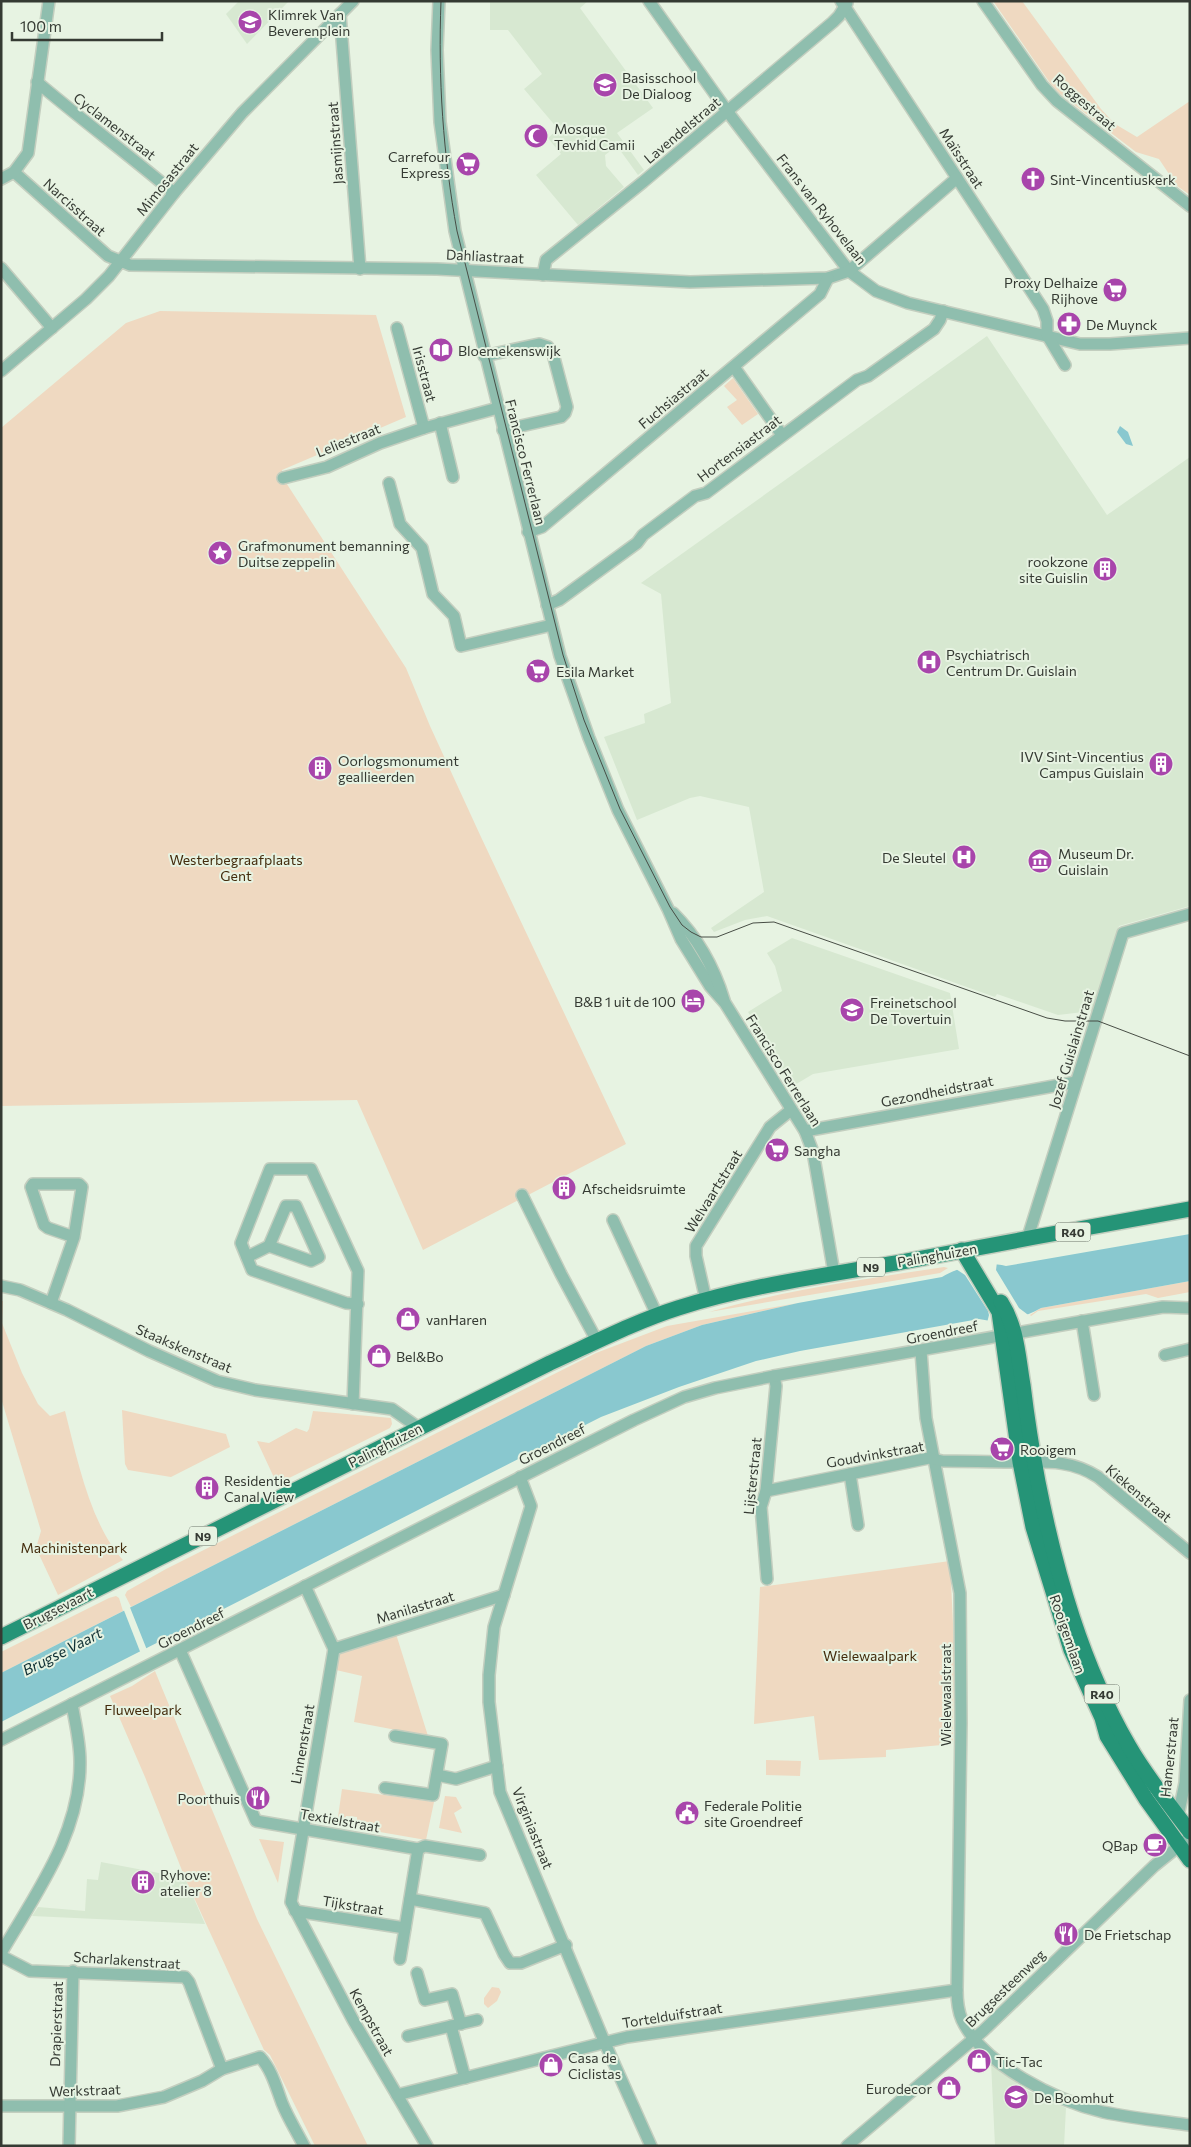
<svg xmlns="http://www.w3.org/2000/svg" width="1191" height="2147" font-family="Commissioner,sans-serif">
<style>
.built{fill:#d7e8d1}
.green{fill:#efd9c1}
.water{fill:#89c8cf}
.pier{fill:#e7f3e2}
.lines{fill:none;stroke-linecap:round;stroke-linejoin:round}
.minor-casing{stroke:#c3cebf;stroke-width:14}
.major-casing{stroke:#c3cebf;stroke-width:18}
.minor{stroke:#8fbeae;stroke-width:11}
.major{stroke:#259477;stroke-width:15}
.tram{stroke:#474d45;stroke-width:1}
.labels{text-anchor:middle;dominant-baseline:central;stroke-width:4;stroke-linejoin:round;paint-order:stroke}
.shield{fill:#e7f3e2;stroke:#6a7268;stroke-width:1}
.shield-label{font-size:12px;font-weight:bold;fill:#353a33}
.poi-label{font-size:14px;fill:#353a33;stroke:#e7f3e2;text-anchor:start}
.street-label{font-size:14px;fill:#353a33;stroke:#e7f3e2}
.park-label{font-size:14px;fill:#432b0c;stroke:#e7f3e2}
.water-label{font-size:15px;font-style:italic;fill:#103034;stroke:#e7f3e2}
</style>
<rect width="100%" height="100%" fill="#e7f3e2"/>
<g class="built">
<path d="M239,1h50l-42,43 -21,-30z"/>
<path d="M490,1h98l-8,7 73,100 -36,25 27,37 -6,5 -21,-29 -12,9 1,11 18,21 -46,38 -42,-50 25,-21 -13,-16 10,-9 -34,-40 18,-15 -34,-44h-18z"/>
<path d="M987,336l120,179 83,-58v449l-71,20 -27,85 -34,4 -61,-21 -2,3 -228,-81 -22,4 -31,12 -3,-4 53,-36 -15,-85 -49,-11 -10,2 -53,22 -33,-83 41,-14 -1,-9 27,-11 -10,-109 -20,-11z"/>
<path d="M792,938l158,55 9,56 -146,25 -20,12 -45,-74 34,-21 -7,-25 -8,-13z"/>
<path d="M101,1862l84,16 20,46 -173,-8 6,-9 47,4 2,-32 11,1z"/>
<path d="M991,2062l33,27 42,19 -2,38h-69z"/>
</g>
<g class="green">
<path d="M993,1h29l79,108 14,15 22,13 53,-36v94l-13,-9 -18,-27 -23,-7 -76,-58 -10,-11z"/>
<path d="M160,311l216,4 30,102 -124,53 1,8 123,190 24,58 51,111 145,307 -203,106 -66,-150 -356,6v-678l125,-105z"/>
<path d="M733,378l25,36 -16,11 -15,-18 10,-7 -13,-14z"/>
<path d="M944,1267l4,1 -8,5 -231,39c76,-22 157,-33 235,-45z"/>
<path d="M1190,1281v11l-32,6 -12,-4 -108,17 -7,5 -1,-1 11,-7z"/>
<path d="M1,1301h2l-1,22 20,50 16,31 12,12 15,-5c12,47 25,113 58,149l-65,35 -22,-47 5,-17 -40,-133z"/>
<path d="M798,1303l-96,22 -56,21 -515,261 -6,-12 2,-4 39,-22 430,-216 71,-27z"/>
<path d="M122,1410l104,24 4,13 -59,30 -43,-7 -3,-6z"/>
<path d="M313,1411l78,7 1,6 -2,4 -113,56 -20,-43 12,2 27,-15 11,4 2,-3z"/>
<path d="M950,1561l4,84 -1,99 -67,6v7l-67,3 -5,-44 -60,8 6,-137z"/>
<path d="M116,1596l3,2 4,13 -122,62v-21l108,-54z"/>
<path d="M396,1634l32,102 -74,-14 8,-46 -26,-6 2,-19z"/>
<path d="M155,1671l102,248 111,227h-53l-45,-91 -6,-5 -79,-172 -40,-101 -35,-81 22,-10z"/>
<path d="M766,1760l35,1 -1,15 -34,-1z"/>
<path d="M342,1789l92,13 -8,38 -69,-12v-11l-11,-1 -2,10 -7,-2z"/>
<path d="M445,1796l11,1 6,11 -8,5 8,20 -23,-5z"/>
<path d="M259,1839l25,3 -6,41z"/>
<path d="M492,1987l7,1 2,4 -4,9 -9,7 -4,-4v-6z"/>
</g>
<g class="water">
<path d="M1120,426l8,6 5,14 -7,-2 -9,-12z"/>
<path d="M1190,1234v47l-149,27c-19,11 -40,16 -62,11l-179,32 -44,10 -77,26 -78,30 -600,305v-49l645,-327 56,-21 96,-22 144,-26c18,-11 43,-16 64,-11z"/>
</g>
<g class="pier">
<path d="M995,1261l2,1 -1,8 23,38 12,9 -5,2 -39,4 2,-8 -1,-4 -23,-36 -12,-8z"/>
<path d="M129,1605l18,45 -6,4 -18,-46z"/>
</g>
<g class="lines">
<defs>
<g id="minor">
<path d="M439,1l-2,49 3,72 15,109 105,425 29,82 29,72 50,99 13,30 29,47 15,17 80,128 8,21 21,121"/>
<path d="M649,1l78,110 122,160 27,20 32,12 172,41h30l80,-6"/>
<path d="M841,1l202,308 4,12v14l18,30"/>
<path d="M983,1l59,84 15,16 133,105"/>
<path d="M340,14l20,255"/>
<path d="M37,82c45,38 92,73 137,111"/>
<path d="M14,172l94,84 22,9 307,4 253,13 138,-4 21,-7 108,-93"/>
<path d="M1,179l13,-7 14,-19 21,-152"/>
<path d="M1,268l51,60"/>
<path d="M543,275l3,-15 97,-78 190,-160 6,-6 8,-13"/>
<path d="M397,328l27,100"/>
<path d="M484,356l55,-12 9,3 5,7 14,53 -2,6 -4,4 -58,13"/>
<path d="M734,367l48,68"/>
<path d="M1,371l85,-72 23,-23 65,-83 68,-80 111,-112"/>
<path d="M440,423l13,54"/>
<path d="M283,478l44,-11 53,-24 44,-15 74,-20"/>
<path d="M389,483l11,41 22,24 11,46 21,22 7,30 91,-21"/>
<path d="M528,532l14,-5 278,-233 8,-16"/>
<path d="M547,605l12,-5 78,-57 6,-8 52,-39 11,-3 151,-113 11,-4 66,-47 6,-9 3,-9"/>
<path d="M673,913c24,24 41,54 51,87"/>
<path d="M805,1131l271,-49"/>
<path d="M522,1195l39,79 36,67"/>
<path d="M613,1220l44,95"/>
<path d="M1027,1240l96,-307 67,-19"/>
<path d="M247,1257l22,-11 42,15 8,-4 -23,-51h-10l-17,40"/>
<path d="M1,1286l19,4 47,20 82,41 68,30 38,9 137,19 27,19"/>
<path d="M706,1300l-10,-44v-10l74,-119 21,-17"/>
<path d="M51,1303l23,-66 -26,-9 -4,-3 -13,-38 2,-3h46l3,3 -8,50"/>
<path d="M1082,1321l12,74"/>
<path d="M921,1351l5,67 34,175 1,130 -4,267c0,9 1,21 5,30 21,45 95,81 141,92 28,6 58,9 87,13"/>
<path d="M1165,1355l25,-6"/>
<path d="M353,1404l5,-133 -47,-102h-41l-29,74 11,27 94,33 12,1"/>
<path d="M850,1474l8,51"/>
<path d="M520,1477l11,29 -37,121 -5,48v27l11,90 104,249 47,105"/>
<path d="M766,1491l163,-33 13,3c24,0 47,1 70,1 32,0 58,-3 86,15l92,76"/>
<path d="M767,1579l-6,-72 5,-16 10,-105 -2,-10"/>
<path d="M305,1586l29,63 -43,253 62,118 74,126"/>
<path d="M334,1649l170,-54"/>
<path d="M180,1650l76,171 162,28 7,-3 55,9"/>
<path d="M1,1740l633,-320 50,-23 31,-9 59,-12 389,-69 27,1"/>
<path d="M437,1775l19,4 41,-13"/>
<path d="M385,1788l48,7 9,-51 -47,-8"/>
<path d="M1178,1816l7,-33 5,-83"/>
<path d="M410,1899l75,14 19,41 6,9h11l45,-18"/>
<path d="M295,1911l110,17"/>
<path d="M1,1953c35,-60 80,-120 79,-192 0,-19 -5,-39 -8,-57"/>
<path d="M1,1956l29,15 155,6 4,5 33,87"/>
<path d="M400,1959l18,-110"/>
<path d="M417,1973l8,27 27,-6 9,30"/>
<path d="M408,2036l43,-10"/>
<path d="M465,2078l-14,-52 26,-6"/>
<path d="M397,2095l230,-58 330,-47"/>
<path d="M1,2106h116l47,-9 38,-16 20,-12 38,-12c12,13 16,30 22,46 6,15 15,29 22,43"/>
<path d="M69,2146l4,-175"/>
<path d="M847,2146l136,-115 171,-165 36,-29"/>
</g>
<g id="major">
<path d="M962,1250l37,62 21,150 13,65 38,123 31,68 5,18 39,63 44,61"/>
<path d="M1001,1302c16,25 17,54 22,83 4,33 9,65 15,97 18,91 44,183 91,264 17,30 40,58 61,86"/>
<path d="M1,1637l549,-274c42,-19 84,-41 128,-55 75,-24 153,-33 229,-47 94,-18 189,-35 283,-52"/>
</g>
</defs>
<use href="#minor" class="minor-casing"/>
<use href="#major" class="major-casing"/>
<use href="#minor" class="minor"/>
<use href="#major" class="major"/>
<path class="tram" d="M441,1c-3,78 2,153 16,230l106,424 21,65 36,89 50,98 12,18 9,7 10,5h16l36,-14 21,-1 273,96 18,3h33l92,35"/>
</g>
<defs>
<symbol id="school-disc" viewBox="-11 -11 22 22"><circle r="9.5" fill="#a845ab" stroke="#e7f3e2"/><path d="M0-5L7-2L0 1L-7-2ZM-4 1L0 2.5L4 1V4Q0 6-4 4Z" fill="#fff"/></symbol>
<symbol id="mosque-disc" viewBox="-11 -11 22 22"><circle r="9.5" fill="#a845ab" stroke="#e7f3e2"/><path d="M3.5-4.9A6 6 0 1 0 3.5 4.9A5 5 0 1 1 3.5-4.9Z" fill="#fff"/></symbol>
<symbol id="supermarket-disc" viewBox="-11 -11 22 22"><circle r="9.5" fill="#a845ab" stroke="#e7f3e2"/><path d="M-6-5.5h2.5l.6 2H6L4.5 2H-2.5L-4.4-4H-6ZM-1.5 3.2a1.3 1.3 0 1 0 .1 0ZM3 3.2a1.3 1.3 0 1 0 .1 0Z" fill="#fff"/></symbol>
<symbol id="church-disc" viewBox="-11 -11 22 22"><circle r="9.5" fill="#a845ab" stroke="#e7f3e2"/><path d="M-1.2-6h2.4v3.5h3.3v2.4h-3.3V6h-2.4V-.1h-3.3v-2.4h3.3Z" fill="#fff"/></symbol>
<symbol id="pharmacy-disc" viewBox="-11 -11 22 22"><circle r="9.5" fill="#a845ab" stroke="#e7f3e2"/><path d="M-2-6h4v4h4v4h-4v4h-4v-4h-4v-4h4Z" fill="#fff"/></symbol>
<symbol id="library-disc" viewBox="-11 -11 22 22"><circle r="9.5" fill="#a845ab" stroke="#e7f3e2"/><path d="M-6-4Q-3-5.5-.7-3.5V5Q-3 3-6 4ZM6-4Q3-5.5 .7-3.5V5Q3 3 6 4Z" fill="#fff"/></symbol>
<symbol id="sight-disc" viewBox="-11 -11 22 22"><circle r="9.5" fill="#a845ab" stroke="#e7f3e2"/><path d="M0-6L1.8-2.2L6-1.7L2.9 1.2L3.7 5.4L0 3.3L-3.7 5.4L-2.9 1.2L-6-1.7L-1.8-2.2Z" fill="#fff"/></symbol>
<symbol id="building-disc" viewBox="-11 -11 22 22"><circle r="9.5" fill="#a845ab" stroke="#e7f3e2"/><path d="M-4-6H4V6H1V3H-1V6H-4ZM-2.5-4.3h1.7v1.8h-1.7ZM.8-4.3h1.7v1.8H.8ZM-2.5-1h1.7V.8h-1.7ZM.8-1h1.7V.8H.8Z" fill="#fff"/></symbol>
<symbol id="hospital-disc" viewBox="-11 -11 22 22"><circle r="9.5" fill="#a845ab" stroke="#e7f3e2"/><path d="M-5-5h3v3.5h4V-5h3V5h-3V1.5h-4V5h-3Z" fill="#fff"/></symbol>
<symbol id="museum-disc" viewBox="-11 -11 22 22"><circle r="9.5" fill="#a845ab" stroke="#e7f3e2"/><path d="M0-6L6-3V-2H-6V-3ZM-5-1h2V3h-2ZM-1-1h2V3h-2ZM3-1h2V3H3ZM-6 4H6V6H-6Z" fill="#fff"/></symbol>
<symbol id="hotel-disc" viewBox="-11 -11 22 22"><circle r="9.5" fill="#a845ab" stroke="#e7f3e2"/><path d="M-6-4.5h1.5V1H6V5H4.5V3h-9V5H-6ZM-4 0a1.8 1.8 0 1 1 3.6 0ZM.5 0V-2.5h3Q6-2.5 6 0Z" fill="#fff"/></symbol>
<symbol id="shop-disc" viewBox="-11 -11 22 22"><circle r="9.5" fill="#a845ab" stroke="#e7f3e2"/><path d="M-5-2.5h2.3a2.7 3.5 0 0 1 5.4 0H5L5.5 6h-11ZM-1.5-2.5h3a1.5 2.3 0 0 0-3 0Z" fill="#fff"/></symbol>
<symbol id="restaurant-disc" viewBox="-11 -11 22 22"><circle r="9.5" fill="#a845ab" stroke="#e7f3e2"/><path d="M-5-6h1v4h1v-4h1v4h1v-4h1v5L-1.5 .5V6h-2V.5L-5-1ZM5-6V6H3V1.5H1.5Q1.5-4 5-6Z" fill="#fff"/></symbol>
<symbol id="civic-disc" viewBox="-11 -11 22 22"><circle r="9.5" fill="#a845ab" stroke="#e7f3e2"/><path d="M-.6-6.5H3V-4.5H.6V-3L4-1V1h2V6H-6V1h2V-1L-.6-3ZM-1.2 2.5V6h2.4V2.5Z" fill="#fff"/></symbol>
<symbol id="cafe-disc" viewBox="-11 -11 22 22"><circle r="9.5" fill="#a845ab" stroke="#e7f3e2"/><path d="M-5.5-4.5H6V0H3Q3 3.5 0 3.5H-2.5Q-5.5 3.5-5.5 0ZM3-3.2v2h1.7v-2ZM-6 4.5H4V6H-6Z" fill="#fff"/></symbol>
</defs>
<g fill-rule="evenodd">
<use href="#school-disc" x="236" y="8" width="28" height="28"/>
<use href="#school-disc" x="591" y="71" width="28" height="28"/>
<use href="#mosque-disc" x="522" y="122" width="28" height="28"/>
<use href="#supermarket-disc" x="454" y="150" width="28" height="28"/>
<use href="#church-disc" x="1019" y="165" width="28" height="28"/>
<use href="#supermarket-disc" x="1101" y="276" width="28" height="28"/>
<use href="#pharmacy-disc" x="1055" y="310" width="28" height="28"/>
<use href="#library-disc" x="427" y="336" width="28" height="28"/>
<use href="#sight-disc" x="206" y="539" width="28" height="28"/>
<use href="#building-disc" x="1091" y="555" width="28" height="28"/>
<use href="#hospital-disc" x="915" y="648" width="28" height="28"/>
<use href="#supermarket-disc" x="524" y="657" width="28" height="28"/>
<use href="#building-disc" x="1147" y="750" width="28" height="28"/>
<use href="#building-disc" x="306" y="754" width="28" height="28"/>
<use href="#hospital-disc" x="950" y="843" width="28" height="28"/>
<use href="#museum-disc" x="1026" y="847" width="28" height="28"/>
<use href="#hotel-disc" x="679" y="987" width="28" height="28"/>
<use href="#school-disc" x="838" y="996" width="28" height="28"/>
<use href="#supermarket-disc" x="763" y="1136" width="28" height="28"/>
<use href="#building-disc" x="550" y="1174" width="28" height="28"/>
<use href="#shop-disc" x="394" y="1305" width="28" height="28"/>
<use href="#shop-disc" x="365" y="1342" width="28" height="28"/>
<use href="#supermarket-disc" x="988" y="1435" width="28" height="28"/>
<use href="#building-disc" x="193" y="1474" width="28" height="28"/>
<use href="#restaurant-disc" x="244" y="1784" width="28" height="28"/>
<use href="#civic-disc" x="673" y="1799" width="28" height="28"/>
<use href="#cafe-disc" x="1141" y="1831" width="28" height="28"/>
<use href="#building-disc" x="129" y="1868" width="28" height="28"/>
<use href="#restaurant-disc" x="1052" y="1920" width="28" height="28"/>
<use href="#shop-disc" x="965" y="2047" width="28" height="28"/>
<use href="#shop-disc" x="537" y="2051" width="28" height="28"/>
<use href="#shop-disc" x="935" y="2074" width="28" height="28"/>
<use href="#school-disc" x="1002" y="2083" width="28" height="28"/>
</g>
<g class="labels">
<g class="shield">
<rect x="1055.5" y="1222.5" width="35" height="19" rx="4"/>
<rect x="857" y="1257.5" width="28" height="19" rx="4"/>
<rect x="189" y="1526.5" width="28" height="19" rx="4"/>
<rect x="1084.5" y="1684.5" width="35" height="19" rx="4"/>
</g>
<g class="shield-label">
<text x="1073" y="1232">R40</text>
<text x="871" y="1267">N9</text>
<text x="203" y="1536">N9</text>
<text x="1102" y="1694">R40</text>
</g>
<g class="poi-label">
<text x="268" y="14">Klimrek Van<tspan x="268" dy="16">Beverenplein</tspan></text>
<text x="622" y="77">Basisschool<tspan x="622" dy="16">De Dialoog</tspan></text>
<text x="554" y="128">Mosque<tspan x="554" dy="16">Tevhid Camii</tspan></text>
<text x="450" y="156" text-anchor="end">Carrefour<tspan x="450" dy="16">Express</tspan></text>
<text x="1050" y="179">Sint-Vincentiuskerk</text>
<text x="1098" y="282" text-anchor="end">Proxy Delhaize<tspan x="1098" dy="16">Rijhove</tspan></text>
<text x="1086" y="324">De Muynck</text>
<text x="458" y="350">Bloemekenswijk</text>
<text x="238" y="545">Grafmonument bemanning<tspan x="238" dy="16">Duitse zeppelin</tspan></text>
<text x="1088" y="561" text-anchor="end">rookzone<tspan x="1088" dy="16">site Guislin</tspan></text>
<text x="946" y="654">Psychiatrisch<tspan x="946" dy="16">Centrum Dr. Guislain</tspan></text>
<text x="556" y="671">Esila Market</text>
<text x="1144" y="756" text-anchor="end">IVV Sint-Vincentius<tspan x="1144" dy="16">Campus Guislain</tspan></text>
<text x="338" y="760">Oorlogsmonument<tspan x="338" dy="16">geallieerden</tspan></text>
<text x="1058" y="853">Museum Dr.<tspan x="1058" dy="16">Guislain</tspan></text>
<text x="946" y="857" text-anchor="end">De Sleutel</text>
<text x="676" y="1001" text-anchor="end">B&amp;B 1 uit de 100</text>
<text x="870" y="1002">Freinetschool<tspan x="870" dy="16">De Tovertuin</tspan></text>
<text x="794" y="1150">Sangha</text>
<text x="582" y="1188">Afscheidsruimte</text>
<text x="426" y="1319">vanHaren</text>
<text x="396" y="1356">Bel&amp;Bo</text>
<text x="1020" y="1449">Rooigem</text>
<text x="224" y="1480">Residentie<tspan x="224" dy="16">Canal View</tspan></text>
<text x="240" y="1798" text-anchor="end">Poorthuis</text>
<text x="704" y="1805">Federale Politie<tspan x="704" dy="16">site Groendreef</tspan></text>
<text x="1138" y="1845" text-anchor="end">QBap</text>
<text x="160" y="1874">Ryhove:<tspan x="160" dy="16">atelier 8</tspan></text>
<text x="1084" y="1934">De Frietschap</text>
<text x="568" y="2057">Casa de<tspan x="568" dy="16">Ciclistas</tspan></text>
<text x="996" y="2061">Tic-Tac</text>
<text x="932" y="2088" text-anchor="end">Eurodecor</text>
<text x="1034" y="2097">De Boomhut</text>
</g>
<g class="street-label">
<text transform="translate(1085 102) rotate(41)">Roggestraat</text>
<text transform="translate(115 126) rotate(38)">Cyclamenstraat</text>
<text transform="translate(682 130) rotate(-40)">Lavendelstraat</text>
<text transform="translate(335 143) rotate(-94)">Jasmijnstraat</text>
<text transform="translate(962 158) rotate(57)">Maïsstraat</text>
<text transform="translate(167 179) rotate(-51)">Mimosastraat</text>
<text transform="translate(75 207) rotate(42)">Narcisstraat</text>
<text transform="translate(822 209) rotate(52)">Frans van Ryhovelaan</text>
<text transform="translate(485 256) rotate(3)">Dahliastraat</text>
<text transform="translate(425 374) rotate(75)">Irisstraat</text>
<text transform="translate(673 398) rotate(-40)">Fuchsiastraat</text>
<text transform="translate(348 440) rotate(-22)">Leliestraat</text>
<text transform="translate(739 448) rotate(-37)">Hortensiastraat</text>
<text transform="translate(526 462) rotate(76)">Francisco Ferrerlaan</text>
<text transform="translate(1071 1049) rotate(-73)">Jozef Guislainstraat</text>
<text transform="translate(784 1070) rotate(58)">Francisco Ferrerlaan</text>
<text transform="translate(937 1091) rotate(-11)">Gezondheidstraat</text>
<text transform="translate(713 1191) rotate(-58)">Welvaartstraat</text>
<text transform="translate(937 1255) rotate(-10)">Palinghuizen</text>
<text transform="translate(942 1332) rotate(-11)">Groendreef</text>
<text transform="translate(184 1348) rotate(23)">Staakskenstraat</text>
<text transform="translate(552 1444) rotate(-27)">Groendreef</text>
<text transform="translate(385 1445) rotate(-27)">Palinghuizen</text>
<text transform="translate(875 1454) rotate(-10)">Goudvinkstraat</text>
<text transform="translate(752 1476) rotate(-84)">Lijsterstraat</text>
<text transform="translate(1139 1493) rotate(40)">Kiekenstraat</text>
<text transform="translate(415 1607) rotate(-17)">Manilastraat</text>
<text transform="translate(58 1608) rotate(-27)">Brugsevaart</text>
<text transform="translate(191 1628) rotate(-27)">Groendreef</text>
<text transform="translate(1068 1634) rotate(71)">Rooigemlaan</text>
<text transform="translate(945 1695) rotate(-90)">Wielewaalstraat</text>
<text transform="translate(302 1744) rotate(-80)">Linnenstraat</text>
<text transform="translate(1169 1757) rotate(-84)">Hamerstraat</text>
<text transform="translate(340 1820) rotate(10)">Textielstraat</text>
<text transform="translate(533 1828) rotate(68)">Virginiastraat</text>
<text transform="translate(353 1905) rotate(9)">Tijkstraat</text>
<text transform="translate(127 1960) rotate(4)">Scharlakenstraat</text>
<text transform="translate(1005 1988) rotate(-44)">Brugsesteenweg</text>
<text transform="translate(672 2015) rotate(-9)">Tortelduifstraat</text>
<text transform="translate(372 2022) rotate(61)">Kempstraat</text>
<text transform="translate(56 2024) rotate(-88)">Drapierstraat</text>
<text transform="translate(85 2090) rotate(-2)">Werkstraat</text>
</g>
<g class="park-label">
<text x="236" y="859">Westerbegraafplaats<tspan x="236" dy="16">Gent</tspan></text>
<text x="74" y="1547">Machinistenpark</text>
<text x="870" y="1655">Wielewaalpark</text>
<text x="143" y="1709">Fluweelpark</text>
</g>
<g class="water-label">
<text transform="translate(62 1651) rotate(-27)">Brugse Vaart</text>
</g>
</g>
<rect width="1191" height="2147" fill="none" stroke="#353a33" stroke-width="5"/>
<path d="M12 32v8h150v-8" fill="none" stroke="#353a33" stroke-width="2.5"/>
<text x="20" y="32" font-size="15" fill="#353a33" stroke="#e7f3e2" stroke-width="4" paint-order="stroke">100 m</text>
</svg>
